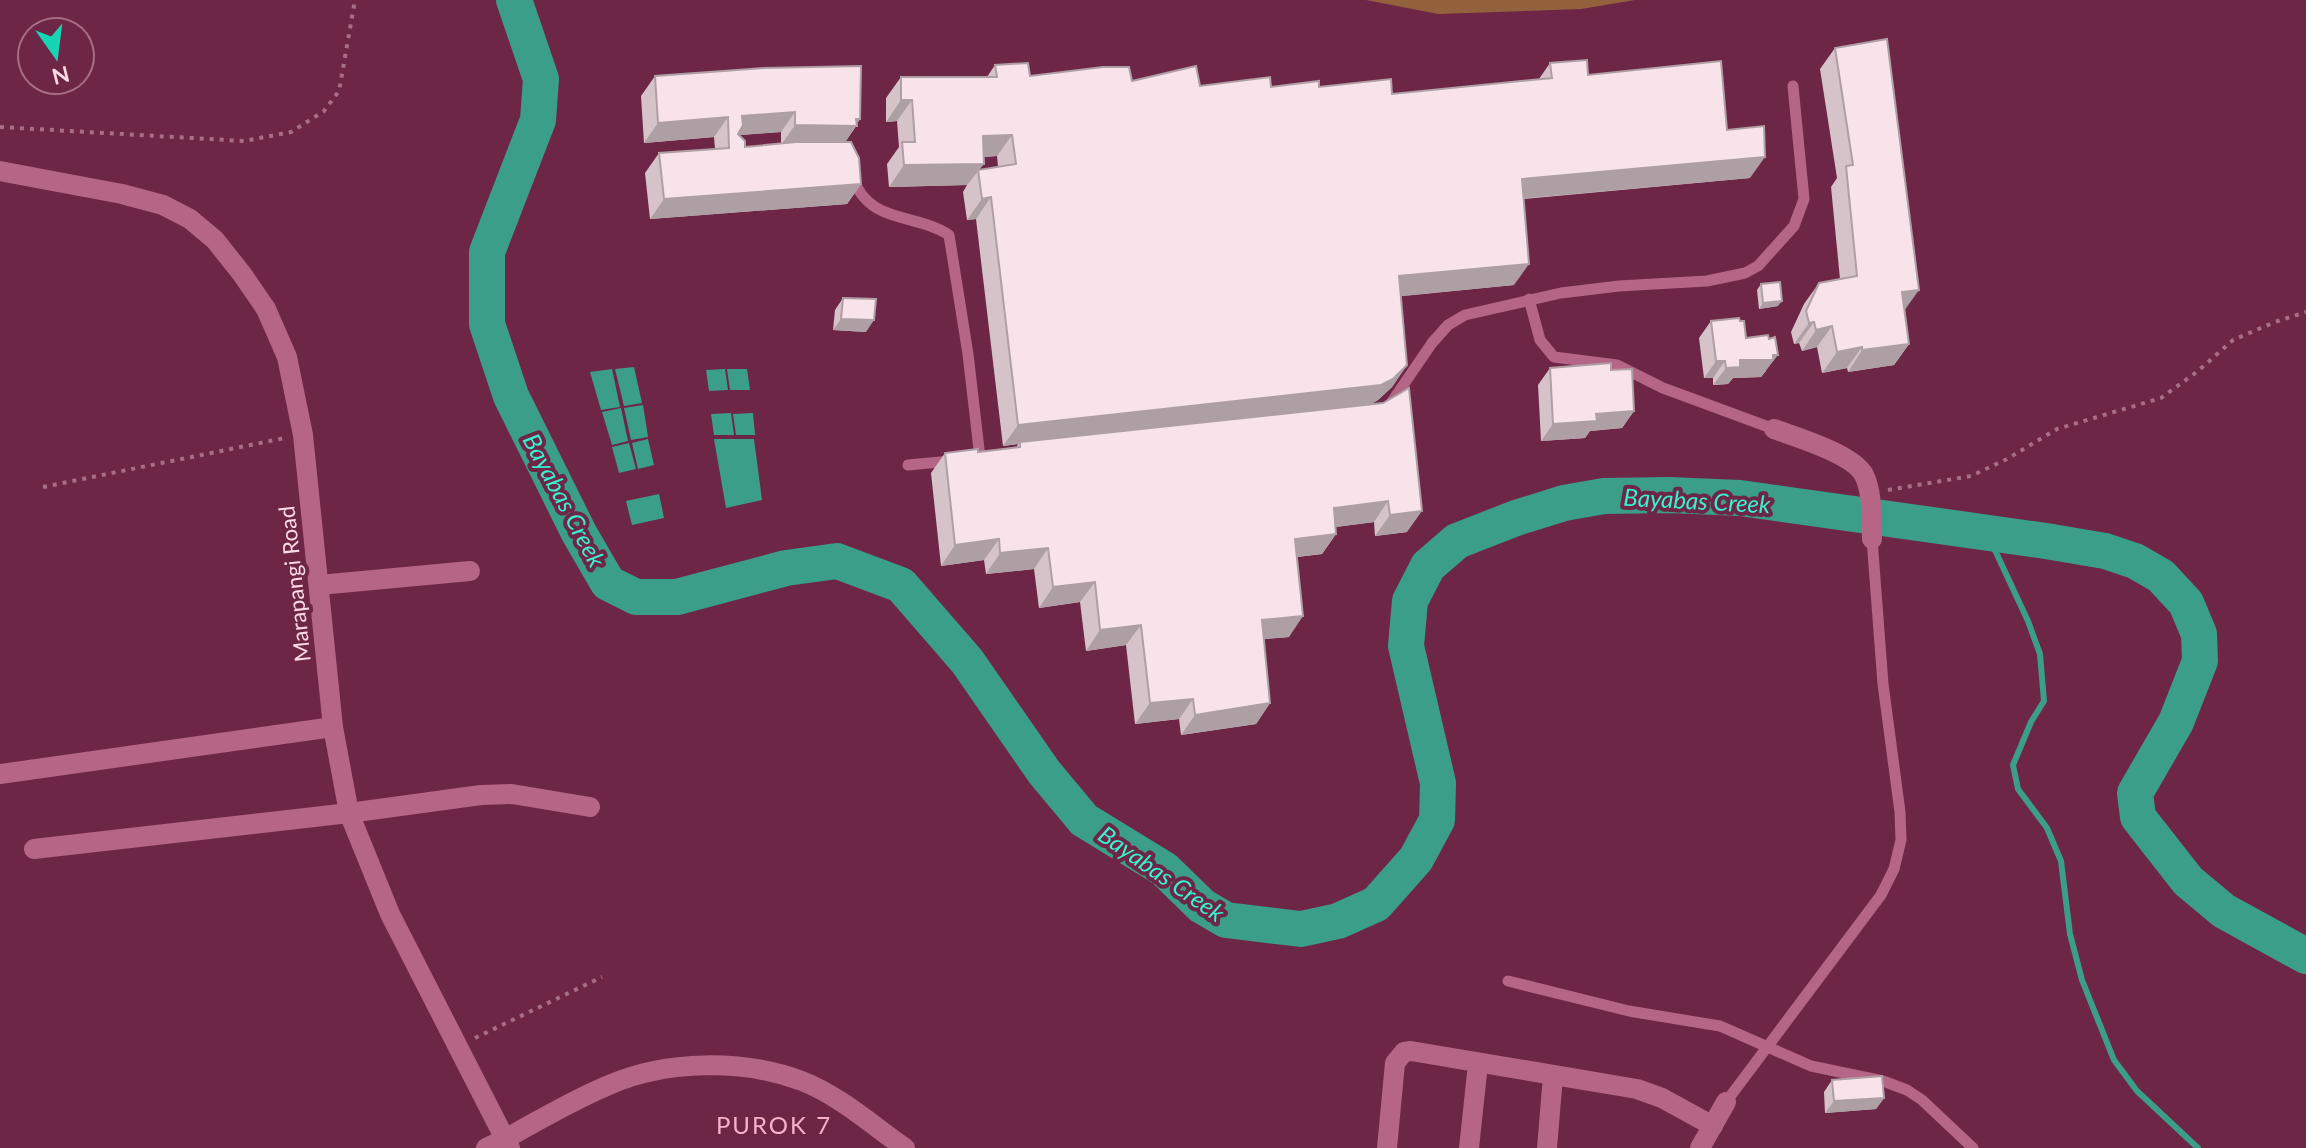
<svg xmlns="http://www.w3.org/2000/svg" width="2306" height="1148" font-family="Lato,sans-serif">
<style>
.green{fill:#94613d}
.water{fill:#3a9e88}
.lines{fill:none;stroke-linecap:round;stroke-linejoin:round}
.stream{stroke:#3a9e88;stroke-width:6}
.river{stroke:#3a9e88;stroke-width:36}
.path{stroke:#a86e87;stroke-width:4;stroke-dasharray:4 6;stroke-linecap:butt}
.lane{stroke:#b56585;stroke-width:11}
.street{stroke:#b56585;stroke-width:20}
.secondary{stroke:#b56585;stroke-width:20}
.wall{fill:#d5c3c9;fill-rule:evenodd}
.shaded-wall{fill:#ae9fa4}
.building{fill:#f8e3ea;stroke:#ae9fa4;stroke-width:2}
.labels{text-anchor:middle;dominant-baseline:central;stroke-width:8;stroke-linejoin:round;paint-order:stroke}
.street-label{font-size:22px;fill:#fedae6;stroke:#6e2647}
.water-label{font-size:24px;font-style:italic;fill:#35f4ce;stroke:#6e2647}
.neighbourhood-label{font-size:24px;letter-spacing:2px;fill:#f7b1cb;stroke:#6e2647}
</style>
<rect width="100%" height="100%" fill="#6e2647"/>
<path class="green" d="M1366,0h269l-54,9 -143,5z"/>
<g class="water">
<path d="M634,367l8,36 -18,3 -9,-37z"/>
<path d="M612,369l8,38 -19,3 -11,-38z"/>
<path d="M725,369l3,21 -19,1 -3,-21z"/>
<path d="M727,369h20l3,21h-20z"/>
<path d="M643,405l5,32 -17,3 -7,-32z"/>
<path d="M621,408l7,33 -16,4 -10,-33z"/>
<path d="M731,413l3,22h-20l-3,-21z"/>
<path d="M753,413l2,22h-19l-3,-21z"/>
<path d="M648,439l6,26 -16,4 -6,-26z"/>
<path d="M714,439h40l8,61 -36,8z"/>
<path d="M629,443l7,26 -17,4 -7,-26z"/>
<path d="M659,494l5,24 -32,7 -6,-24z"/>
</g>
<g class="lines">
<path class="stream" d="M1987,533l41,88 12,33 4,47 -13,21 -18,43 5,24 29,39 14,33 9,73 12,46 32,80 23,31 61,57"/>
<path class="river" d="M514,0l27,79 -3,41 -51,132v72l24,72 68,137 29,50 28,14h41l109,-29 51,-7 64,24 66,76 77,111 40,48 80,49 38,37 24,14 75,9 37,-8 38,-17 40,-45 21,-39 1,-37 -32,-137 4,-45 18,-35 29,-25 59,-23 48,-15 40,-7 65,-1 71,3 306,43 59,10 30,10 26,15 25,27 13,31 1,27 -24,61 -41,71 3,24 50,64 36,30 82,45"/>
<g class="path">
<path d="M0,127l244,14 47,-9 33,-21 15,-20 16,-91"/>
<path d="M43,487l242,-49"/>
<path d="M1888,490l83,-14 36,-17 50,-30 104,-31 37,-27 35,-31 42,-18 31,-10"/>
<path d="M475,1038l127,-61"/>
</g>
<g class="lane">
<path d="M853,178c17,47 61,34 96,57l19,119 12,104"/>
<path d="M1529,299l11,41 14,17 63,8 46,23 111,41"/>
<path d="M1391,403l41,-60 16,-18 17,-10 96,-22 58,-7 88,-5 38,-8 13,-7 36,-40 10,-27 -11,-113"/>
<path d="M908,465l43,-4"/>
<path d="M1508,981l121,30 91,15 91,40 72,15 24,9 15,10 51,48"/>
<path d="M1726,1102l155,-207 13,-26 7,-29 -1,-28 -17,-128 -11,-145"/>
</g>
<g class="street">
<path d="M1774,429c22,8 79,25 90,46 9,18 7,44 8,64"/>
<path d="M319,585l151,-14"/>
<path d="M0,774l333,-47"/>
<path d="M34,849l315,-36 132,-18 31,-1 78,13"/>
<path d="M510,1148l-5,-9c34,-19 68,-39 104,-54 57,-25 135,-26 193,-4 38,15 70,44 103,67"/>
<path d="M1387,1148l8,-85 9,-11 7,-1 226,38 25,9 51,28"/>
<path d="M1469,1148l9,-84"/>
<path d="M1547,1148l6,-72"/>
<path d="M1700,1148l26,-46"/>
</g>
<path class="secondary" d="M0,171l122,23 41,11 27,14 25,21 27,34 24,35 21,48 16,78 30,292 16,86 41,101 115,225 -19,9"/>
</g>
<g class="wall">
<path d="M1835,48l70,263 4,33 -15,21 -46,7 -1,-4 -25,5 -5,-26 -15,4 -3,-8 -5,1 -3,-12 13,-28 15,-21 21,-4 -9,-92 6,-9 -17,-109z"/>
<path d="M1550,63l38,12 139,55 23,48 -227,21 -9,86 -113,11 6,69 -15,22 -14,13 -7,4 36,128 -32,4 -1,-14 -38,5v7l-14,20 -25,3 -8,80 -25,2 6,64 -14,21 -75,11 -2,-16 -44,5 -9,-79 -40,6 -6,-49 -41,6 -5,-39 -48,5 -2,-14 -43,6 -10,-93 14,-20 33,-1 38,-4 2,-4 -15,2 -27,-227 -9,1 -4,-28 4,-7 -78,2 -2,-23 12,-17 -2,-26 -11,1v-24l15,-21h86l8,-12 35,11 102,5 68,5 119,1 73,7 147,-15zM997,156l1,11 -19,3 5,-13z"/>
<path d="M655,76l202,49 -12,17 16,42 -14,20 -197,15 -5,-46 14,-20 56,-4 -1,-12 -70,6 -3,-47zM781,132v11l-36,4 -6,-12z"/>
<path d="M1761,284l17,22 -19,3 -2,-19z"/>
<path d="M843,298l23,34 -33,-2 2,-20z"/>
<path d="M1711,321l35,17 20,34h-1l-4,5 -28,1 -5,6 -15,1v-7h-9l-5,-40z"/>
<path d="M1550,368l61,2 23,41 -12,17 -32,3 -5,7 -44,3 -3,-56z"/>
<path d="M1832,1080l52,18 -8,11 -51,4 -1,-21z"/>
</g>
<g class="shaded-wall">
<path d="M901,100h11l-15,21 -11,1z"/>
<path d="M795,112l-14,20 -53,4 14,-20z"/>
<path d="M728,117l-14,20 -70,6 14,-20z"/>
<path d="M860,119l-17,27 -62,-1 14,-20z"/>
<path d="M1012,135l-15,21 -29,2 15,-22z"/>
<path d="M1765,157l-15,21 -243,22 15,-21z"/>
<path d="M984,164l-17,21 -78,2 15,-22z"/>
<path d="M861,184l-14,20 -197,15 14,-20z"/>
<path d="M991,197l-15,22 -9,1 15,-21z"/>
<path d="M1529,264l-15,21 -130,13 15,-22z"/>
<path d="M1919,290l-15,21 -2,-19z"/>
<path d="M1782,301l-4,5 -19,3 4,-6z"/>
<path d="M841,319l33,1 -8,12 -33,-2z"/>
<path d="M1814,322l-15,21 -5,1 15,-21z"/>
<path d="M1832,326l-15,21 -15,4 14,-21z"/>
<path d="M1909,344l-15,21 -46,7 14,-22z"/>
<path d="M1862,347l-15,21 -25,5 15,-21z"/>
<path d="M1778,355l-17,22 -28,1 -5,6 -15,1 13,-17 14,-8z"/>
<path d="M1716,361h9l-12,17h-9z"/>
<path d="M1407,365l-15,22 -14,13 -12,7 -346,35 -2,2 -15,2 15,-21z"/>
<path d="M1634,411l-12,17 -32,3 -5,7 -44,3 12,-17 43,-10z"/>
<path d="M1388,501l-14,21 -55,7 15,-21z"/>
<path d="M1422,511l-15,21 -32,4 15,-21z"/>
<path d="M1336,534l-14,20 -42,5 15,-20z"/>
<path d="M999,539l-15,21 -43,6 14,-21z"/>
<path d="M1048,548l-14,21 -48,5 14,-21z"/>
<path d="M1095,582l-15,20 -41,6 14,-21z"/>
<path d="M1303,616l-14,21 -42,4 15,-21z"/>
<path d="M1141,625l-15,20 -40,6 14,-21z"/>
<path d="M1193,699l-14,20 -44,5 15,-21z"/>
<path d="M1270,703l-14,21 -75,11 14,-20z"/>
<path d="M1884,1098l-8,11 -51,4 9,-12z"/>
</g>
<g class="building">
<path d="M1887,39l32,251 -17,2 7,52 -47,6v-3l-25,5 -5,-26 -16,4 -2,-8 -5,1 -3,-12 13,-28 38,-7 -11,-110 7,-1 -18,-117z"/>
<path d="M1587,60l1,15 133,-14 6,69 37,-4 1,31 -243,22 7,85 -130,12 8,89 -14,14 -12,6 -363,40 -27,-228 -9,2 -4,-29 38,-6 -4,-29 -29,1 1,28 -80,1 -2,-23h13l-3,-42h-11v-23h96l-2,-12 33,-2 2,13 73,-9h26l3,14 64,-15 4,20 70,-9 1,10 48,-6v6l72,-8 1,15 160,-16 -2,-15z"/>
<path d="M861,66l-1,53h-4l1,7 -62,-1v-13l-53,4 1,9 -5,9 7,7v6l51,-5h55l8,16 2,26 -197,15 -5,-46 70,-5 -1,-31 -70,6 -3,-47 110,-8z"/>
<path d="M1780,282l2,19 -19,2 -2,-19z"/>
<path d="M843,298l33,1 -2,21 -33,-1z"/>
<path d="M1739,318l1,3h4l2,17 22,-3 1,4 6,-2 3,18h-5v5h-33v7l-14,1 -1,-7h-9l-5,-40z"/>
<path d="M1611,363v7l21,-1 2,42 -38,3 1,7 -44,3 -3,-56z"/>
<path d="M1409,388l13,123 -32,4 -2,-14 -54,7 2,26 -41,5 8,77 -41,4 8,83 -75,12 -2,-16 -43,4 -9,-78 -41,5 -5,-48 -42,5 -5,-39 -48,5 -1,-14 -44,6 -10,-92 33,-4v3l42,-5v-5l363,-39z"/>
<path d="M1882,1076l2,22 -50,3 -2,-21z"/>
</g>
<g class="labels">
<g class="street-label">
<text transform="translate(294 584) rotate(-96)">Marapangi Road</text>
</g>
<g class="water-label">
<text transform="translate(565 500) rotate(62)">Bayabas Creek</text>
<text transform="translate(1697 500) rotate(3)">Bayabas Creek</text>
<text transform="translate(1162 873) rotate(35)">Bayabas Creek</text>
</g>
<g class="neighbourhood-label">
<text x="774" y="1124">PUROK 7</text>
</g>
</g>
<g transform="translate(56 56) rotate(166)"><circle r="38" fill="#6e2647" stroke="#a86e87" stroke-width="2"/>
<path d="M0-6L14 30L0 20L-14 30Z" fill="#17d5b2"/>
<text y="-12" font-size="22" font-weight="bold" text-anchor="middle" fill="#fedae6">N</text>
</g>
</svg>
